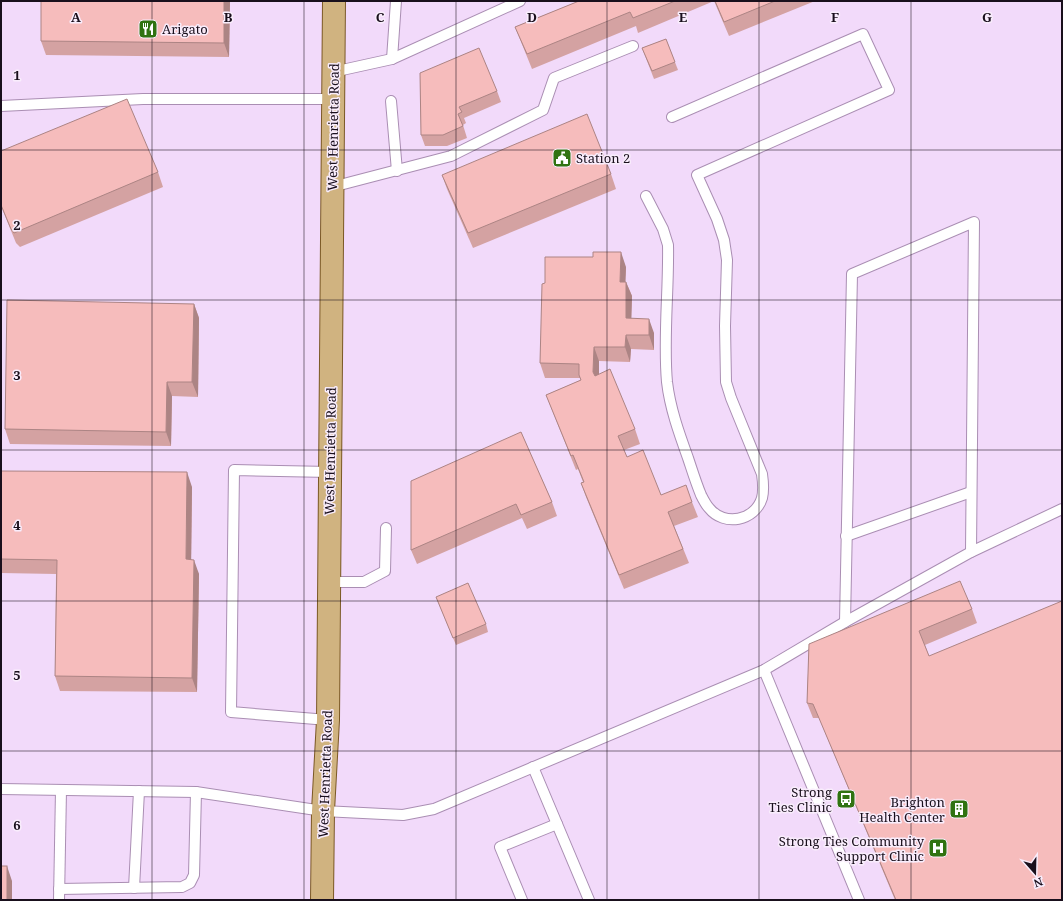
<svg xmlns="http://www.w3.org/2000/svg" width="1063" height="901" font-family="'Noto Serif',serif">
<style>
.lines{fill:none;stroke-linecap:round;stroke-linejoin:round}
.service-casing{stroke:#aa8eb3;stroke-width:12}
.primary-casing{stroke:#7b5926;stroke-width:24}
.service{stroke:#fff;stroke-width:10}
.primary{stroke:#d0b380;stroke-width:22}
.wall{fill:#d4a2a2}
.shaded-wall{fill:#ac8484}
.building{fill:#f6bcbc;stroke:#ac8484}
.grid{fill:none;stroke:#190f1c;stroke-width:1;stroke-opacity:0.55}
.labels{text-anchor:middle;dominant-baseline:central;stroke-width:3;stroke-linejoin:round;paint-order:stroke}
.poi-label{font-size:13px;fill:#190f1c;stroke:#f9edfc;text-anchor:end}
.street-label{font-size:13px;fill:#190f1c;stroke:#f9edfc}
.grid-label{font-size:13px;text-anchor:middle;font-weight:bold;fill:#190f1c;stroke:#f9edfc;stroke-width:3;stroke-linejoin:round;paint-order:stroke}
</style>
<rect width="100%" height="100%" fill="#f2dafa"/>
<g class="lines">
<defs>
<g id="service">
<path d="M392,59l4,-58"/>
<path d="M333,72l59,-13 128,-58"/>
<path d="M391,101l6,70"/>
<path d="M1,106l142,-7h190"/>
<path d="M332,187l119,-31 92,-46 11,-32 79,-32"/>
<path d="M646,196l17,33 5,16c1,44 -5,93 -1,137 3,26 12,51 21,76 4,12 8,25 13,37 2,4 5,10 8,13 15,19 46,13 53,-10 2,-8 1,-17 0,-24l-31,-76 -5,-16 -1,-56 2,-66 -3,-20 -7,-21 -20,-44 192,-85 -26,-56 -191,83"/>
<path d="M846,536l125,-44"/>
<path d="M329,582h35l21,-11 1,-43"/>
<path d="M845,622l7,-348 122,-52 -3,330"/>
<path d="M764,670l95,230"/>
<path d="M328,720l-97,-8 3,-242 96,2"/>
<path d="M533,767l56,133"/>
<path d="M1,789l195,3 127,19 80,4 31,-6 330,-139 81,-48 126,-70 91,-43"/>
<path d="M134,888l5,-97"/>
<path d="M59,889l123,-2 8,-4 4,-8 2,-83"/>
<path d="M59,900l2,-110"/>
<path d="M522,900l-22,-53 57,-23"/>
</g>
<path id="primary" d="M322,900l1,-89 5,-91 6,-719"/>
</defs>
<use href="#service" class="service-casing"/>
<use href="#primary" class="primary-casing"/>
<use href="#service" class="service"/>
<use href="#primary" class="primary"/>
</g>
<g class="wall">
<path d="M41,1h189l-1,56 -183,-2 -5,-14z"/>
<path d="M579,1h236l-86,35 -15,-35 -76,32 -2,-7 -104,43 -17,-42z"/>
<path d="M666,39l12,31 -24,9 -12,-31z"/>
<path d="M420,73l77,18 4,11 -37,16 2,5 -3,2 4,13 -20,8h-22l-4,-11z"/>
<path d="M1,151l157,21 5,15 -143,60 -4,-4 -15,-37z"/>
<path d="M611,174l5,15 -143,59 -26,-59 -5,-14z"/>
<path d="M626,267l-1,15h1l6,14 -1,22 23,15v17l-23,-1 -1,13 -31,-1v13l36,55 5,15 -16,6 3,7 34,38 31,7 6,15 -24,9 15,37 -65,26 -38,-92 -5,-14 2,-1 -5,-13 -2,1 -30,-75 35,-15 -1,-2h-35l-5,-15 5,-80z"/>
<path d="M194,304l5,14 -1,79 -26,-1 -1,50 -161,-2 -5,-15z"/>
<path d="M521,432l31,70 5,14 -30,13 -5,-11 -105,46 -6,-14z"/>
<path d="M1,471l191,16 -1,73 8,14 -2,118 -137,-1 -5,-15 1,-102 -55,-1z"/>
<path d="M436,597l50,27 2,8 -32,13z"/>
<path d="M972,609l5,14 -52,22 4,11 133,244h-167l-76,-182h-6l-6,-15 2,-59z"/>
</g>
<g class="shaded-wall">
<path d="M224,1h6l-1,56 -5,-14z"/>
<path d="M621,252l5,15 -1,29 -5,-14z"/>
<path d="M626,282l6,14 -1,36 -5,-14z"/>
<path d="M194,304l5,14 -1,79 -6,-15z"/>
<path d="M649,319l5,14v17l-5,-15z"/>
<path d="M626,335l5,14 -1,13 -5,-15z"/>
<path d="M594,347l5,14v25l-6,-14z"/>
<path d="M167,382l5,14 -1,50 -5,-14z"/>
<path d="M187,472l5,15 -1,87 -5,-15z"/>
<path d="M194,560l5,14 -2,118 -5,-14z"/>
<path d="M7,866l5,15v19h-5z"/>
</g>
<g class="building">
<path d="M41,1h183v42l-183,-2z"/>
<path d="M579,1h96l-42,17 -3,-6 -103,42 -12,-27z"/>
<path d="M715,1h60l-51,21z"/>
<path d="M666,39l9,23 -23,9 -10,-23z"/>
<path d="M479,48l18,43 -38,16 3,5 -4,2 5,12 -20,9h-22l-1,-62z"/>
<path d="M127,99l31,73 -144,61 -3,-4 -10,-24v-54z"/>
<path d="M587,114l24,60 -143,59 -26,-58z"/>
<path d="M593,252h28l-1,30h6v36l23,1v16h-23l-1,12h-31l-1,25 2,4 15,-7 25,60 -17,7 9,21 16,-7 18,45 25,-10 6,17 -24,10 15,37 -64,26 -38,-92 3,-1 -11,-27 -2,1 -25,-61 35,-15 -2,-5v-11l-39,-1 2,-79 3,-1v-26h48z"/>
<path d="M7,300l187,4 -2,78h-25l-1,50 -161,-3z"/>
<path d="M521,432l31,70 -31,13 -5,-11 -105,46v-69z"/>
<path d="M1,471l186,1 -1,87 8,1 -2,118 -137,-2 2,-116 -56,-1z"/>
<path d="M960,581l12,28 -53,22 10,25 133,-55v299h-166l-83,-196 -6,-1 2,-59z"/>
<path d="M468,583l18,41 -33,14 -17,-41z"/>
<rect x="1" y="866" width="6" height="34"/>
</g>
<path class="grid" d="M152,1v899M304,1v899M456,1v899M607,1v899M759,1v899M911,1v899M1,150h1061M1,300h1061M1,450h1061M1,601h1061M1,751h1061"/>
<defs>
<symbol id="restaurant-square" viewBox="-11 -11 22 22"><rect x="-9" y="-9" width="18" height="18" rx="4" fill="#307311" stroke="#f9edfc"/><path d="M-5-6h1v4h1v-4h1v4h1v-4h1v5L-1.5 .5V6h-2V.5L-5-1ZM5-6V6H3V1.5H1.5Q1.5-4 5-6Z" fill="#fff"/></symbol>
<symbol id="civic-square" viewBox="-11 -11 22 22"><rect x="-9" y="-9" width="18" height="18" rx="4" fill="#307311" stroke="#f9edfc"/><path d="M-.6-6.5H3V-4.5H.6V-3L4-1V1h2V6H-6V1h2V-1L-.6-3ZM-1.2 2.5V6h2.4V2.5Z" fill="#fff"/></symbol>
<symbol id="bus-square" viewBox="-11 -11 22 22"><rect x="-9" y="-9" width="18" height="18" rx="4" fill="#307311" stroke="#f9edfc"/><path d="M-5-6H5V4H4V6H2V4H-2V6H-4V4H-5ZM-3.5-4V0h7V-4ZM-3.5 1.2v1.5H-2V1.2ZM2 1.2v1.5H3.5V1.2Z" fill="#fff"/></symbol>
<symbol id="building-square" viewBox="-11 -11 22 22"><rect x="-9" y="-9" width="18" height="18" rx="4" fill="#307311" stroke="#f9edfc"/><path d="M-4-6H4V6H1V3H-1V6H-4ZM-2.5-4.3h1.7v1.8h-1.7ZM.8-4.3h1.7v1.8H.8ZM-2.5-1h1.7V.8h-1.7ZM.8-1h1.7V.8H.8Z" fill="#fff"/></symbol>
<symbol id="hospital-square" viewBox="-11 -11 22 22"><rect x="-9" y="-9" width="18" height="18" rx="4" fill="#307311" stroke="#f9edfc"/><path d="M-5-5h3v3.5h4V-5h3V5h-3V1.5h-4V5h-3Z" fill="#fff"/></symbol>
</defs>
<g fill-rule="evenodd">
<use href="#restaurant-square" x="137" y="18" width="22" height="22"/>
<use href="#civic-square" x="551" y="147" width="22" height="22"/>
<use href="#bus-square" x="835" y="788" width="22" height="22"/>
<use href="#building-square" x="948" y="798" width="22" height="22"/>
<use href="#hospital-square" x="927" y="837" width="22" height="22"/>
</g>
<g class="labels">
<g class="poi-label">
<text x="162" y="29" text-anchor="start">Arigato</text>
<text x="576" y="158" text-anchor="start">Station 2</text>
<text x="832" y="792">Strong<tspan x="832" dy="15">Ties Clinic</tspan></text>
<text x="945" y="802">Brighton<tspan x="945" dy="15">Health Center</tspan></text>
<text x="924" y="841">Strong Ties Community<tspan x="924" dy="15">Support Clinic</tspan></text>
</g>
<g class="street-label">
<text transform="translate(333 127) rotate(-89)">West Henrietta Road</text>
<text transform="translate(330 451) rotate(-89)">West Henrietta Road</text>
<text transform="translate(325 774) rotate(-88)">West Henrietta Road</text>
</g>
</g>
<g class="grid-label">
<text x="76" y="22">A</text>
<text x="228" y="22">B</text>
<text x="380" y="22">C</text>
<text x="532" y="22">D</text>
<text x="683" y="22">E</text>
<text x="835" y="22">F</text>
<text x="987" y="22">G</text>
<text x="17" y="80">1</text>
<text x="17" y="230">2</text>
<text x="17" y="380">3</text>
<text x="17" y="530">4</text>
<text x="17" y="680">5</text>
<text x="17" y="830">6</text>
</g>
<rect width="1063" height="901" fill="none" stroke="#190f1c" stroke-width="4"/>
<g transform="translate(1035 873) rotate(160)" stroke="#f9edfc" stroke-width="3" paint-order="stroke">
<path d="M0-3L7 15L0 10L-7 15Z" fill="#190f1c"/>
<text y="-6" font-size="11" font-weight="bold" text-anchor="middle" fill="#190f1c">N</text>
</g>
</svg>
